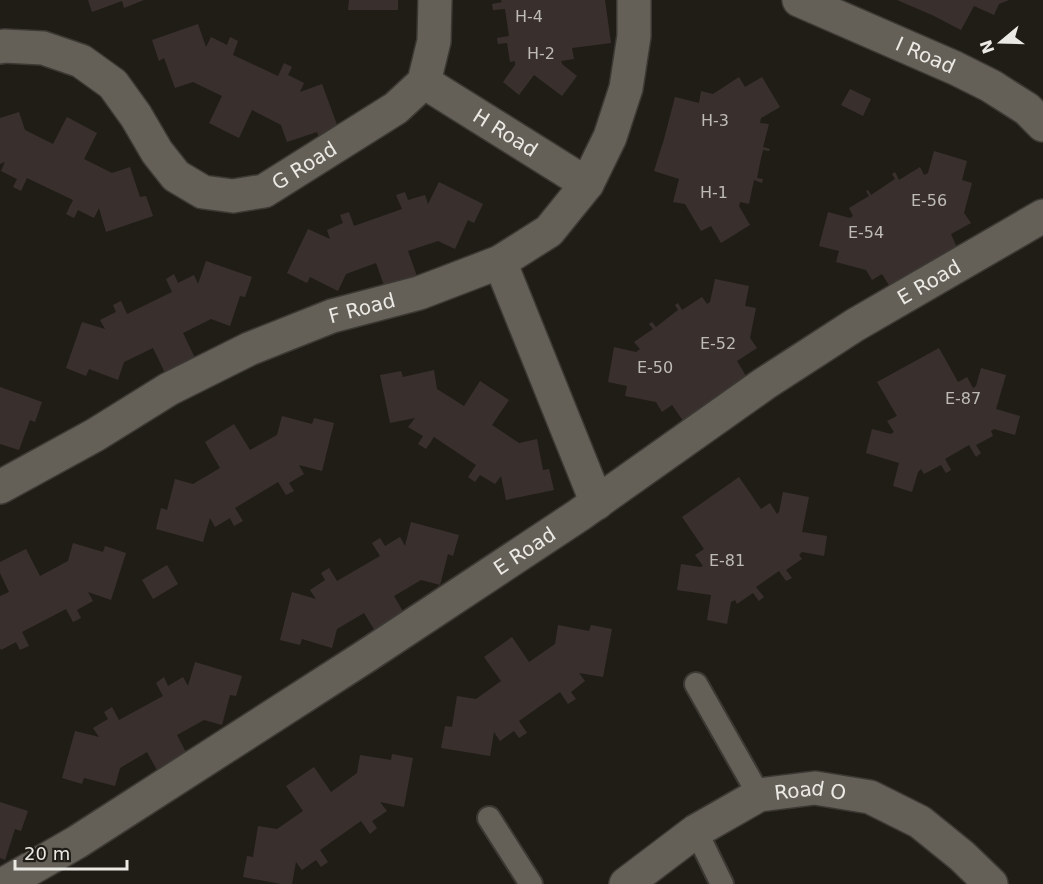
<svg xmlns="http://www.w3.org/2000/svg" width="1043" height="884" font-family="'DejaVu Sans',sans-serif">
<style>
.building{fill:#39302e}
.lines{fill:none;stroke-linecap:round;stroke-linejoin:round}
.lane-casing{stroke:#3c3934;stroke-width:26}
.street-casing{stroke:#3c3934;stroke-width:36}
.lane{stroke:#646058;stroke-width:22}
.street{stroke:#646058;stroke-width:33}
.labels{text-anchor:middle;dominant-baseline:central;stroke-width:5;stroke-linejoin:round;paint-order:stroke}
.number-label{font-size:16px;fill:#bebbb6}
.street-label{font-size:20px;fill:#ebe9e4;stroke:#201d16}
</style>
<rect width="100%" height="100%" fill="#201d16"/>
<g class="building">
<path d="M88,0h56l-20,8 -2,-7 -30,11z"/>
<path d="M349,0h49v10h-50z"/>
<path d="M501,0h104l6,43 -39,5 2,11 -13,2 1,3 15,12 -15,20 -28,-21 -15,20 -16,-13 12,-17v-4l-5,1 -3,-19 -9,1 -1,-6 12,-2 -4,-27 -12,1 -1,-6 10,-2z"/>
<path d="M897,0h112l-10,4 -5,11 -20,-9 -13,24 -29,-15z"/>
<path d="M198,24l8,23 5,-10 16,8 3,-8 8,4 -5,14 45,21 6,-13 8,4 -4,8 16,8 -4,9 22,-8 17,46 -20,8 -2,-6 -30,10 -6,-17 -29,-15 -13,28 -30,-15 13,-27 -29,-14 -18,6 -11,-30 -5,3 -7,-21z"/>
<path d="M739,77l6,10 17,-10 18,30 -19,11 -1,5 9,1 -6,23 7,2 -1,2 -6,-1 -3,13 -3,15 6,1 -1,4 -8,-3 -5,24 -9,-2 -1,4 11,19 -29,18 -10,-17 -10,5 -16,-27 -12,-2 6,-23 -25,-8 10,-32 11,-42 24,6 2,-12 12,3z"/>
<path d="M850,89l21,10 -8,17 -22,-11z"/>
<path d="M19,112l6,18 28,14 14,-27 30,16 -13,26 28,14 18,-6 10,30 6,-1 7,20 -47,16 -7,-24 -5,10 -16,-8 -4,8 -8,-4 7,-14 -46,-22 -6,13 -8,-4 4,-8 -16,-8 4,-9 -5,2v-46z"/>
<path d="M934,151l33,10 -5,19 10,3 -8,30 7,10 -20,11 11,25 -67,36 -13,-21 -10,6 -6,-10 -30,-8 3,-11 -20,-5 9,-34 22,6 3,-2 -4,-8 20,-12 -3,-5 2,-1 3,5 24,-16 -3,-5 3,-2 4,8 21,-13 4,8 4,-2z"/>
<path d="M439,182l44,22 -9,19 -6,-3 -13,29 -17,-8 -30,10 10,28 -32,12 -10,-28 -30,11 -8,17 -28,-14 -3,6 -20,-10 21,-44 22,10 -3,-9 16,-7 -3,-8 9,-3 5,14 48,-17 -6,-14 9,-3 3,8 17,-5 3,9z"/>
<path d="M206,261l46,16 -7,20 -5,-1 -10,30 -19,-7 -28,14 13,27 -30,15 -13,-27 -29,14 -6,18 -29,-11 -3,7 -20,-8 16,-46 23,7 -5,-9 16,-8 -3,-7 8,-4 6,13 45,-22 -6,-13 8,-5 4,9 16,-8 4,9z"/>
<path d="M715,279l34,7 -4,20 11,2 -6,30 7,10 -20,13 14,23 -65,41 -14,-20 -10,7 -6,-10 -31,-6 2,-10 -19,-4 6,-35 22,5 4,-3 -6,-7 19,-13 -4,-5 3,-2 4,5 22,-17 -3,-5 3,-2 4,7 20,-13 5,7 3,-2z"/>
<path d="M939,348l19,34 9,-5 6,11 3,-2 5,-18 25,7 -10,34 24,7 -5,19 -21,-6 -3,2 2,5 -17,9 5,8 -5,4 -7,-12 -24,14 6,11 -5,3 -5,-8 -17,9 -3,-5 -3,3 -6,20 -19,-6 6,-23 -33,-10 6,-24 19,5 3,-2 -7,-11 10,-5 -20,-34z"/>
<path d="M434,370l3,19 27,17 16,-25 29,19 -17,25 27,18 18,-4 6,31 6,-1 5,21 -48,10 -5,-24 -6,8 -15,-9 -5,7 -7,-5 8,-12 -42,-28 -8,12 -8,-5 5,-8 -15,-9 7,-9 -25,5 -10,-48 21,-4 2,6z"/>
<path d="M0,387l42,15 -7,20 -5,-2 -11,30 -19,-6z"/>
<path d="M282,416l30,8 2,-6 20,5 -12,48 -23,-6 5,9 -15,9 5,8 -8,4 -8,-13 -43,26 8,13 -9,5 -4,-8 -15,9 -5,-9 -7,24 -47,-13 5,-21 6,2 8,-31 18,5 27,-16 -15,-26 29,-18 16,26 27,-15z"/>
<path d="M739,477l22,32 9,-6 7,11 2,-2 4,-20 26,5 -7,35 25,4 -3,20 -22,-4 -3,3 3,4 -16,11 6,8 -6,3 -7,-10 -23,16 8,10 -5,4 -6,-8 -16,11 -2,-4 -4,2 -4,22 -20,-4 4,-25 -34,-5 4,-26 19,3 3,-1 -8,-11 9,-6 -22,-32z"/>
<path d="M411,522l48,13 -6,21 -5,-2 -8,31 -19,-5 -27,16 15,26 -29,17 -16,-26 -27,16 -5,19 -30,-9 -2,6 -20,-5 12,-48 24,7 -6,-9 15,-10 -4,-7 8,-5 8,13 43,-25 -8,-13 8,-5 5,8 15,-9 5,9z"/>
<path d="M73,543l30,9 2,-6 21,7 -15,47 -23,-8 5,9 -16,9 4,8 -8,4 -7,-13 -44,23 7,14 -9,4 -4,-8 -15,8 -1,-2v-52l9,-4 -9,-19v-11l26,-13 14,27 28,-15z"/>
<path d="M167,565l11,19 -25,15 -11,-19z"/>
<path d="M558,625l31,6 2,-6 21,4 -9,48 -24,-4 6,8 -14,11 5,7 -8,5 -8,-12 -41,29 8,12 -8,5 -5,-7 -14,10 -6,-9 -4,24 -49,-8 4,-22 7,1 5,-31 19,3 25,-18 -17,-24 28,-20 17,25 26,-18z"/>
<path d="M195,662l47,14 -6,20 -6,-1 -8,30 -18,-5 -27,15 14,27 -29,17 -15,-27 -27,16 -5,18 -31,-8 -2,6 -20,-6 13,-47 24,6 -6,-9 15,-9 -4,-7 8,-5 7,13 44,-24 -7,-13 8,-6 4,9 15,-9 5,9z"/>
<path d="M392,754l21,4 -9,49 -24,-5 7,9 -15,10 5,7 -7,6 -9,-13 -41,29 8,12 -7,5 -5,-7 -14,10 -6,-8 -4,22h-11l-38,-7 4,-21 6,1 5,-31 19,3 26,-18 -17,-25 28,-19 17,25 26,-19 3,-18 31,5z"/>
<path d="M0,802l28,9 -7,20 -6,-2 -10,31 -5,-2z"/>
</g>
<g class="lines">
<defs>
<g id="lane">
<path d="M696,684l63,111"/>
<path d="M489,818l42,66"/>
<path d="M696,831l26,53"/>
</g>
<g id="street">
<path id="s1" d="M799,0l156,68 36,18 36,23 16,16"/>
<path id="s2" d="M0,47l4,-1 39,2 38,13 32,23 23,32 21,36 19,24 27,16 30,4 31,-5 132,-83 28,-26 10,-41 1,-41"/>
<path id="s3" d="M424,82l163,102"/>
<path d="M500,262l97,241"/>
<path id="s4" d="M0,487l95,-52 74,-46 80,-40 83,-33 87,-23 81,-31 49,-31 38,-47 23,-47 16,-49 8,-52v-36"/>
<path id="s5" d="M4,884l73,-42 289,-186 213,-141 185,-131 91,-59 188,-109"/>
<path id="s6" d="M626,884l70,-53 63,-36 56,-7 55,9 50,25 42,34 29,28"/>
</g>
</defs>
<use href="#lane" class="lane-casing"/>
<use href="#street" class="street-casing"/>
<use href="#lane" class="lane"/>
<use href="#street" class="street"/>
</g>
<g class="labels">
<g class="number-label">
<text x="529" y="16">H-4</text>
<text x="541" y="53">H-2</text>
<text x="715" y="120">H-3</text>
<text x="714" y="192">H-1</text>
<text x="929" y="200">E-56</text>
<text x="866" y="232">E-54</text>
<text x="718" y="343">E-52</text>
<text x="655" y="367">E-50</text>
<text x="963" y="398">E-87</text>
<text x="727" y="560">E-81</text>
</g>
<g class="street-label">
<text stroke="none"><textPath href="#s1" startOffset="138">I Road</textPath></text>
<text stroke="none"><textPath href="#s3" startOffset="96">H Road</textPath></text>
<text stroke="none"><textPath href="#s2" startOffset="375">G Road</textPath></text>
<text stroke="none"><textPath href="#s5" startOffset="1104">E Road</textPath></text>
<text stroke="none"><textPath href="#s4" startOffset="405">F Road</textPath></text>
<text stroke="none"><textPath href="#s5" startOffset="618">E Road</textPath></text>
<text stroke="none"><textPath href="#s6" startOffset="212">Road O</textPath></text>
</g>
</g>
<g transform="translate(1001 42) rotate(251)" stroke="#201d16" stroke-width="4.5" paint-order="stroke">
<path d="M0-4.5L10 22L0 15L-10 22Z" fill="#ebe9e4"/>
<text y="-9" font-size="16" font-weight="bold" text-anchor="middle" fill="#ebe9e4">N</text>
</g>
<path d="M15 860v9h112v-9" fill="none" stroke="#ebe9e4" stroke-width="3"/>
<text x="24" y="860" font-size="18" fill="#ebe9e4" stroke="#201d16" stroke-width="4.5" paint-order="stroke">20 m</text>
</svg>
